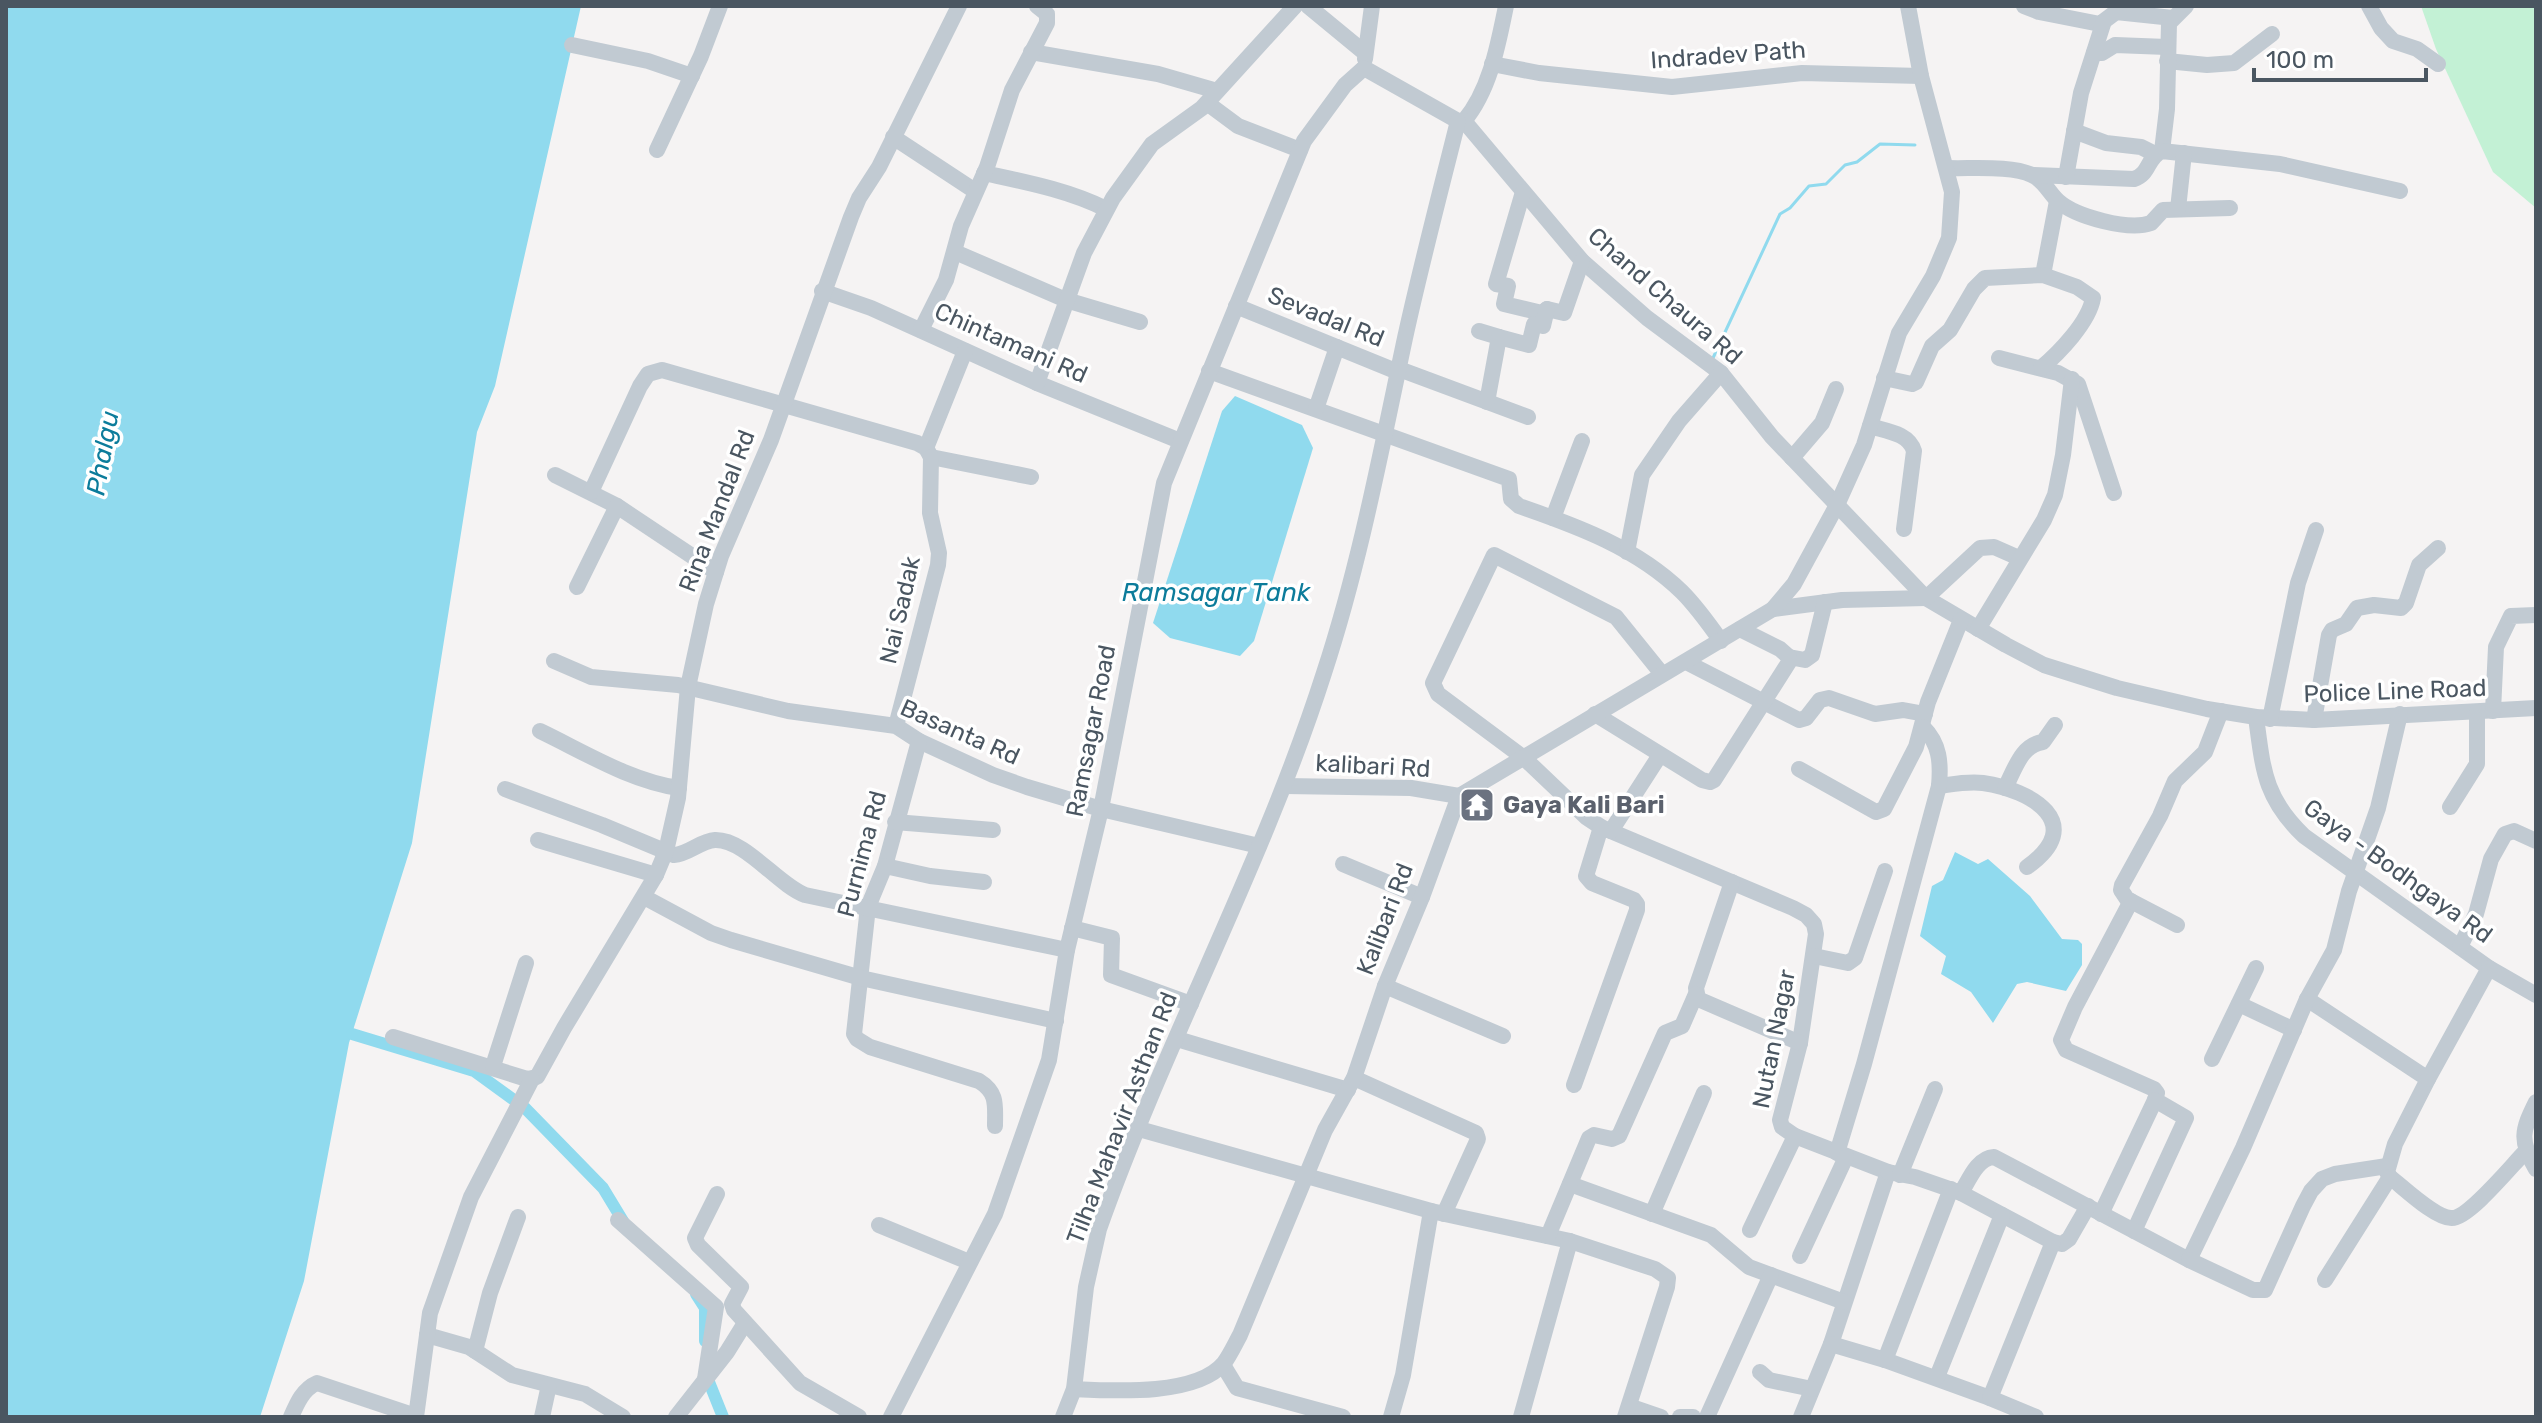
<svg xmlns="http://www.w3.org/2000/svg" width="2542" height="1423" font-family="Rubik,sans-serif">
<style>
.green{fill:#c3f1d5}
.water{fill:#90daee}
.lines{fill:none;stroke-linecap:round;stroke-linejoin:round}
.stream{stroke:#90daee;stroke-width:3}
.canal{stroke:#90daee;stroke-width:12}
.minor{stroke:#c1cad2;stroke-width:16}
.labels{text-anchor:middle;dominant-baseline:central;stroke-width:7;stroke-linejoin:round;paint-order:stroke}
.street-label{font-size:24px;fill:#4a5661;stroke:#fff}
.worship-label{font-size:24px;font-weight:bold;fill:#5b616d;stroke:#fff;text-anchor:start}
.water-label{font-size:26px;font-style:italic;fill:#0c7c9b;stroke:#fff}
</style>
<rect width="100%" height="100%" fill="#f5f3f3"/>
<path class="green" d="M2421,6h115v202l-43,-36 -57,-123z"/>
<g class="water">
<path d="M6,6h575l-86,380 -18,46 -65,411 -63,200 -45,238 -44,136h-254z"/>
<path d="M1235,396l67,29 11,23 -59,193 -14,15 -70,-18 -17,-15 69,-212z"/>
<path d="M1955,852l23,12 10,-5 42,37 32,43 16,1 4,4v21l-16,26 -39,-9 -10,2 -24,39 -22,-31 -30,-18 5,-18 -26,-20 12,-50 11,-6z"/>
</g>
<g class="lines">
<path class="stream" d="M1713,358l67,-144 10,-6 19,-22 17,-2 19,-19 12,-3 23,-18 35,1"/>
<g class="canal">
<path d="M352,1034l122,37 51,37 78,80 23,38"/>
<path d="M696,1294l9,14v33"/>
<path d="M705,1372l18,45"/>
</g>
<g class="minor">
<path d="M1308,6l57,47"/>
<path d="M2024,6l15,6 61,12 16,-12 57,6"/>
<path d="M2369,6l12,22 12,13 24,8 21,15"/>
<path d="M572,45l76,16 44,15"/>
<path d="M1031,52l127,22 59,17"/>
<path d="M2094,53h8l13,-8 52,2"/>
<path d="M1365,59l7,-53"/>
<path d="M2167,61l40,4 27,-2 38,-29"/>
<path d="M1492,64l47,9 133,14 130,-14 119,3"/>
<path d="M1364,68l94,53"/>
<path d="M1207,103l31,23 62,24"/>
<path d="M1458,121h6c26,-31 34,-76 42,-115"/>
<path d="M1464,121l118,140 65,57 74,55 51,64 154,161 80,47 38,20 73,23 90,21 49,8 58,3 222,-12"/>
<path d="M2074,131l32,12 35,4 14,7"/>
<path d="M893,137l82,54"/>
<path d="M657,150l44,-94 19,-50"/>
<path d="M2162,151l5,-42 2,-86 17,-17"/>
<path d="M1947,168c23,1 65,-3 85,7 12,5 17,18 26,26 18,16 71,30 93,22l12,-13 67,-2"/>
<path d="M984,173c41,9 84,17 122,36"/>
<path d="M2034,175l100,4c16,-5 13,-22 28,-28l118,13 120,27"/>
<path d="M2066,177l15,-84 22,-69"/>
<path d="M1523,192l-27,92 12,2 -4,18 38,9 5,-4 17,4 18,-52"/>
<path d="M2178,209l6,-56"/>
<path d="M955,252l111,48 74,22"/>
<path d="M2043,275l14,-74"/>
<path d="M822,291l49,17 166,75 143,58"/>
<path d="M1236,306l162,66"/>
<path d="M921,330l25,-50 15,-54 26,-59 25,-77 35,-67v-9l-10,-8"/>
<path d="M1479,331l20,6"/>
<path d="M1999,358l59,15 20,11 36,109"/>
<path d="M1399,369l129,48"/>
<path d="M1209,371l300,108 2,20 8,7c58,20 118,42 163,86 15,15 27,32 39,49"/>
<path d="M1884,378l28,6 4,-2 16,-36 18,-16 24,-41 11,-11 58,-3 34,12 16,11c-4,24 -34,55 -52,70"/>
<path d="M1037,383l47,-130 29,-55 39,-54 50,-36 93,-102"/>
<path d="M1487,402l12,-65 30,8 5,-21 9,2 4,-17"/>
<path d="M1316,409l21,-62"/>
<path d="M1870,426c16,5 39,7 44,25l-10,78"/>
<path d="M926,448l39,-97"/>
<path d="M1792,458l30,-35 14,-34"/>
<path d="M555,475l62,31 99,66"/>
<path d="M591,492l49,-106 8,-12 14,-4 255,73 9,5 5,9 100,20"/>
<path d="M1553,518l29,-77"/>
<path d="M1627,552l15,-77 37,-54 42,-48"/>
<path d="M577,587l40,-81"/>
<path d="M1773,609l69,-9 84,-2 54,-50 14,-1 25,11"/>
<path d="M1978,629l66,-109 11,-25 8,-40 9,-76"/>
<path d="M1789,657l16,3 7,-5 13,-53"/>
<path d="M554,661l37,16 87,8 110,26 108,15 23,15 74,34 34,12 74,22 158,37"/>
<path d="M1686,662l113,58 7,-2 14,-18 9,-2 46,16 28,-4 22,4"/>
<path d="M1662,674l-46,-57 -122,-62 -61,128 5,11 86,64 62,59 15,10 192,81 13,7 8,9 2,10 -16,109 -20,77 2,7 13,9 93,36 -57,172 -30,73"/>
<path d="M2493,711l3,-64 15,-31 25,-1"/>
<path d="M1595,714l107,66 8,2 4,-2 75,-118v-5l-9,-8 -40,-20"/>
<path d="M2256,717c7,52 8,81 48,119l185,132 47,27"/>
<path d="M2270,719l28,-136 18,-53"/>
<path d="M2314,720l15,-85 3,-5 14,-6 11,-16 17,-3 27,3 5,-5 13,-38 19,-17"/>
<path d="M896,726l42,-161 1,-12 -9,-40 1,-56"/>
<path d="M540,731c44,21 90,50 139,57"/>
<path d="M919,741l-34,125 -17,41 -14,127 3,5 13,8 109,34c19,12 16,24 16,45"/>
<path d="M1799,769l77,43 8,-3 32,-62 12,-45 33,-82"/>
<path d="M1285,786l126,2 48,8"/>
<path d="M1939,786c15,-2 29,-5 44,-3 49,7 105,41 44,84"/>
<path d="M2005,788c10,-19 16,-43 38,-46l12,-17"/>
<path d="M505,789l97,36 72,30c15,-1 26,-14 41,-15 30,-1 63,45 90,55l262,55"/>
<path d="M2450,807l27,-43v-52"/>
<path d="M895,822l98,8"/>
<path d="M1611,831l49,-76"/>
<path d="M538,840l118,35"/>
<path d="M1343,864l79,33"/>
<path d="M885,866l45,10 54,6"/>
<path d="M1732,882l-36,106 2,11 102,44"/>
<path d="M644,897l67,36 20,7 130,38 195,43"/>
<path d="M2131,901l-56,106 -14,33 5,10 88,39 3,4 -2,7 31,18 -52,113"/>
<path d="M2177,925l-50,-26 -6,-9 1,-5 38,-69 15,-35 30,-29 16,-41"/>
<path d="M1072,928l40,10 -1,37 80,29"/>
<path d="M2460,947l16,-33 15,-55 14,-25 9,-3 22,10"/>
<path d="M1814,956l34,7 7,-5 30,-87"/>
<path d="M1385,986l118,50"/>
<path d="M2307,999l121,80 -33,65 -8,28 3,5c13,10 46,42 62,41 17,0 60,-53 74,-67"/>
<path d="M2239,1004l55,26"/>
<path d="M393,1037l134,42 10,-2 27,-49 92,-153 10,-24 12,-53 10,-111 18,-83 15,-48 50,-116 80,-223 8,-19 20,-31 80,-161"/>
<path d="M1177,1039l171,51"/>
<path d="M2212,1059l44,-91"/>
<path d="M493,1066l33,-103"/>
<path d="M1354,1078l122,55 2,6 -34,75"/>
<path d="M2428,1079l61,-111"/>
<path d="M1574,1085l63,-175v-6l-3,-4 -42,-17 -6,-7 15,-49"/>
<path d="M2536,1102c-14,28 -17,39 0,67"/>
<path d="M1139,1129l292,82 139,30"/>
<path d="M1837,1153l27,-89 75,-278c2,-23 1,-42 -16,-59"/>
<path d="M1888,1172l27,5 46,16c8,-13 16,-35 33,-36l195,103 54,-112 64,-149 27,-49 15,-59 29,-83 22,-94"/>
<path d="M1900,1175l35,-86"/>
<path d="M1570,1184l141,51 38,32 95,35"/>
<path d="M717,1194l-22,44 3,7 43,42 -9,17 2,6 66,73 59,34"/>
<path d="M1652,1214l52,-121"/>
<path d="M2101,1214l54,-114"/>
<path d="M618,1220l98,87 -11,72"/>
<path d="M879,1225l90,37"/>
<path d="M1750,1230l45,-94"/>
<path d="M1548,1236l41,-98 5,-3 18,4 7,-3 46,-103 17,-7 14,-32"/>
<path d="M2053,1242l9,2 7,-5 19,-33"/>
<path d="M1800,1256l46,-99"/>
<path d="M2189,1260l64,30h12l38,-84 8,-15 11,-12 13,-5 52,-8"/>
<path d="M2325,1280l65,-103"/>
<path d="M427,1335l42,12 43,28 73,19 38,23"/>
<path d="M1831,1344l54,16 105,38 63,-156 -92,-49"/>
<path d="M475,1351l15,-58 28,-76"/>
<path d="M1885,1360l66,-171"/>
<path d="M1223,1365l14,23 106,29"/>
<path d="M1760,1372l9,8 43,9"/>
<path d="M1937,1377l65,-162"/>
<path d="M1074,1389c40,2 123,7 150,-26 6,-8 11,-19 16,-28l85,-205 29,-52 31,-92 37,-89 37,-101 314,-187 21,-25 43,-79 27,-60 35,-112 34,-57 16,-38 3,-46 -31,-116 -13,-70"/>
<path d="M1990,1398l46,19"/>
<path d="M1629,1406l32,11"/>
<path d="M291,1417c6,-14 12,-28 26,-34l99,33"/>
<path d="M416,1417l14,-104 41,-116 61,-118"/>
<path d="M542,1417l7,-32"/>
<path d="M676,1417l51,-65 18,-29"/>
<path d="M891,1417l104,-203 54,-154 18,-110 34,-141 63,-326 140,-342 41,-56 19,-17"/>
<path d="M1063,1417l11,-28 12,-102 13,-58c67,-189 164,-365 225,-556 36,-110 57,-222 81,-335 16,-73 35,-145 53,-217"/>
<path d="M1391,1417l12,-42 28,-164"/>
<path d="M1521,1417l49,-176 85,28 13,9 -1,9 -42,130"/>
<path d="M1680,1417h13"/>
<path d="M1707,1417l64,-142"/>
</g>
</g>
<defs>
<symbol id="temple-square" viewBox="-11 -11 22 22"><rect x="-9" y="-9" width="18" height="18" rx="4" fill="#6b7280" stroke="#fff"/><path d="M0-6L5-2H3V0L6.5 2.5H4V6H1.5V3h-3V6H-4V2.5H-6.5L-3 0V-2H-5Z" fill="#fff"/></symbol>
</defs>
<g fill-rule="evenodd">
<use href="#temple-square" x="1457" y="785" width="40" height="40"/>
</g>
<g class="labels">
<g class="street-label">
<text transform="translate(1728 55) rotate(-4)">Indradev Path</text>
<text transform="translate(1665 296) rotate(41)">Chand Chaura Rd</text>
<text transform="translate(1326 317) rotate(22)">Sevadal Rd</text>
<text transform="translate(1011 343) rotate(24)">Chintamani Rd</text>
<text transform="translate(717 511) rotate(-69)">Rina Mandal Rd</text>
<text transform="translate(900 610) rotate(-77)">Nai Sadak</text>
<text transform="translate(2395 691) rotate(-2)">Police Line Road</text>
<text transform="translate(1091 731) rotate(-79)">Ramsagar Road</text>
<text transform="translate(960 732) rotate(24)">Basanta Rd</text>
<text transform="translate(1373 766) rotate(3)">kalibari Rd</text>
<text transform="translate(862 854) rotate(-75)">Purnima Rd</text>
<text transform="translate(2398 871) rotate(36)">Gaya - Bodhgaya Rd</text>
<text transform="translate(1385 919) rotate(-69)">Kalibari Rd</text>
<text transform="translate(1774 1039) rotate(-79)">Nutan Nagar</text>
<text transform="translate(1122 1118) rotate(-69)">Tilha Mahavir Asthan Rd</text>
</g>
<g class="worship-label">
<text x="1503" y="805">Gaya Kali Bari</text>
</g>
<g class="water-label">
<text transform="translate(103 453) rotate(-80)">Phalgu</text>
<text x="1216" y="592">Ramsagar Tank</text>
</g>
</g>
<rect width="2542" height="1423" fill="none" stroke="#4a5661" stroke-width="16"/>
<path d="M2254 68v12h172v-12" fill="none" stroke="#4a5661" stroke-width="4"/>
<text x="2266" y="68" font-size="24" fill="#4a5661" stroke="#ffffff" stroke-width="6" paint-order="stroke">100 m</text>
</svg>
